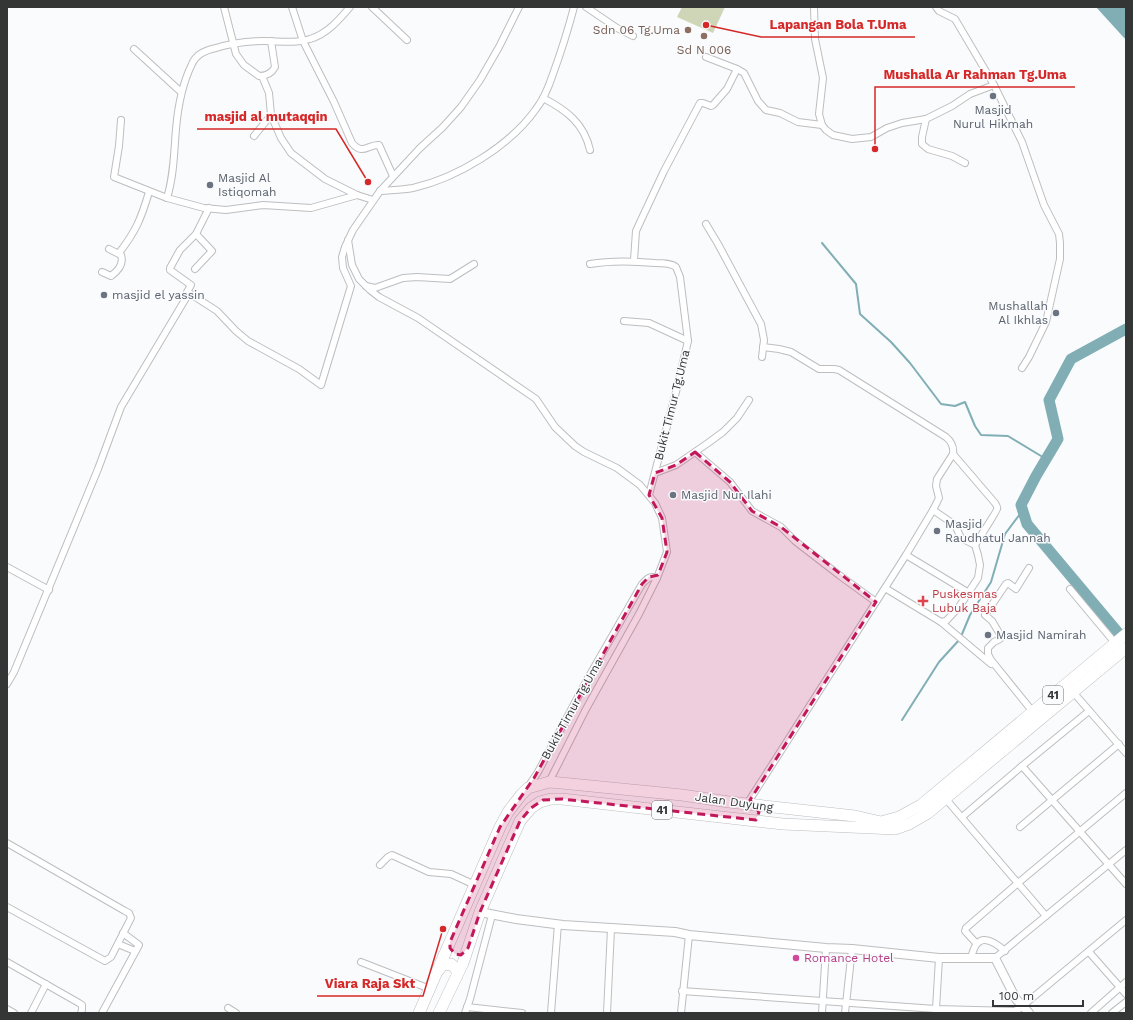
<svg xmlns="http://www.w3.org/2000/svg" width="1133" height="1020" font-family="'Work Sans',sans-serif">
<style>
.green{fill:#cfd5b7}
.water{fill:#81aeb4}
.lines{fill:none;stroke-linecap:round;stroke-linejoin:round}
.stream{stroke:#81aeb4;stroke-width:2}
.river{stroke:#81aeb4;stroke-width:11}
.street-casing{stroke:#bdbec0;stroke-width:8}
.secondary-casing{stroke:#bdbec0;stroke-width:10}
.highway-casing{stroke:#bdbec0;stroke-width:12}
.street{stroke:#fff;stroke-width:6}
.secondary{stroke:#fff;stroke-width:8}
.highway{stroke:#fff;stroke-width:11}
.marked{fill:#c2185b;fill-opacity:0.2;stroke:#c2185b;stroke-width:3;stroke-dasharray:8 5;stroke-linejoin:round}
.education-dot{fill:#8d6e63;stroke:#f9fbfd;stroke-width:1.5}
.worship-dot{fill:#6b7280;stroke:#f9fbfd;stroke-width:1.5}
.health-dot{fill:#e0444e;stroke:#f9fbfd;stroke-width:1.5}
.hotel-dot{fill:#d1479c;stroke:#f9fbfd;stroke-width:1.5}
.labels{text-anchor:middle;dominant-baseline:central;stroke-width:3;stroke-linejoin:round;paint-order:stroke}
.shield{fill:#f9fbfd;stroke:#6f7071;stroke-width:1}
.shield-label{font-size:11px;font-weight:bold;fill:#343535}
.education-label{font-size:12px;fill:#785e54;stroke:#f9fbfd;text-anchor:end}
.worship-label{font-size:12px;fill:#5b616d;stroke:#f9fbfd;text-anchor:start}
.street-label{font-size:12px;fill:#343535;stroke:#f9fbfd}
.health-label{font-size:12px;fill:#be3a42;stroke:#f9fbfd;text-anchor:start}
.hotel-label{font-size:12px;fill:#b23c85;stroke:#f9fbfd;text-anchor:start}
.leader{fill:none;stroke:#d62828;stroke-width:1.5}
.callout-dot{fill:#d62828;stroke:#f9fbfd;stroke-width:1.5}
.callout-label{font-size:13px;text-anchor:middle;font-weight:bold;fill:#d62828;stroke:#f9fbfd;stroke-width:3;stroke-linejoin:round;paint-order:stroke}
</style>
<rect width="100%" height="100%" fill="#f9fbfd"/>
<path class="green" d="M682,7h43l-12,26 -36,-16z"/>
<path class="water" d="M1096,7h30v33z"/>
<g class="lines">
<g class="stream">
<path d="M822,243l34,41 4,30 31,28 19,21 31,41 14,2 10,-4 10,24 6,9 27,1 38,23"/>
<path d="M902,720l37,-58 21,-23 10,-24 21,-33 14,-48 18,-24"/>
</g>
<path class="river" d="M1126,329l-55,30 -22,41 9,39 -22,37 -15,29 6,19 99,118"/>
<defs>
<g id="street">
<path d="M224,7l12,47 8,11 15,11c7,0 13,-3 16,-9l-4,-26"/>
<path d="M292,7l11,34 31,61 18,41c11,13 16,1 27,2l14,31"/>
<path d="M372,7l35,33"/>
<path d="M586,7l31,21 16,8"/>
<path d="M814,7l1,32 8,39 -4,36 3,11 4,5 7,5 19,4 19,-2 16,-9 15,-5 24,-4 26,-13 18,-12 24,-9"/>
<path d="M936,7l3,4 16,8 39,66 28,57 22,63 15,29 1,9v16l-14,63 -17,35 -7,11"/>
<path d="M134,49l47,43"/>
<path d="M737,69l7,4 14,28 8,9 14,3 18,9 24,3"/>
<path d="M262,76l7,17 2,22 10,23 10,15 34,26 32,16 16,5"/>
<path d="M543,98c23,12 41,25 47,52"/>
<path d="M926,119l-4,18v7l6,5 24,7 13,7"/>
<path d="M121,120l-2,26 -5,31 53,21 37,10 22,2 37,-5 48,3 46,-13"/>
<path d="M254,136l17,-21"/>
<path d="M380,191c11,-1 22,-1 33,-3 44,-10 97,-42 123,-79 8,-10 13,-23 17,-35 8,-22 15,-44 21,-67"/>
<path d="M167,198c7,-23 7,-46 9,-69 2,-23 6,-45 16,-65 4,-10 14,-14 24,-16 16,-5 32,-7 48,-7 15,0 31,3 46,-2 17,-5 29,-19 40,-32"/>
<path d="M706,224l12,20 43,80 3,16 -2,17"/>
<path d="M348,240l4,25 7,14 11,11 9,7 39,21 118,81 19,28 20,19 9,6 33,16 23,17 15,18 7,15 5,34 -10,26 -18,36 -53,95 -37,73"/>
<path d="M119,253c17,-22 22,-34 30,-61"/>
<path d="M634,260l2,-29 6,-13 22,-47 36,-68h3l8,3 2,-1 14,-16 10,-20 -31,-12"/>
<path d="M590,264c23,-4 43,-3 65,-1 7,0 16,0 21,4l4,10 8,64 -11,47 -28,107"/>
<path d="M195,269l17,-18 -16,-17"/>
<path d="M102,272l9,4c7,-5 13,-12 10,-21l-12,-6"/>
<path d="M366,286l9,2 28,-10 14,-1 33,2 24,-15"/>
<path d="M189,293l28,18 19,20 12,10 51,28 22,16 30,-99 -8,-18 -1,-11 3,-10 8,-17 27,-39 40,-43 23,-21 18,-20 19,-27 19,-33 20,-40"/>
<path d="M624,321l25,2 39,18"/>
<path d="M695,452l35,30 22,29 29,16 14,14 44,34 37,27"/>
<path d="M953,454l42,49c1,2 3,4 2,6 0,2 -19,31 -22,36"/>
<path d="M655,473l21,-8 32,-22 15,-11 14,-14 12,-18"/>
<path d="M933,510l22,15 6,13 14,7 3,10 2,10 -2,13 -19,29 -13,14 -5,1"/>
<path d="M906,555l63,38"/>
<path d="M7,567l42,23"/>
<path d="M1029,568l-13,21 -8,-6 -2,1 -21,31 7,6 9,15 -1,3 -6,3 -6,6v6l3,6 42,52"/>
<path d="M885,588l56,34 50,42"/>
<path d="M1070,589l45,54"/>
<path d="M7,684l7,-12 84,-203 23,-62 68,-114 -2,-1 4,-7 -21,-15v-2l10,-18 16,-16 13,-26"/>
<path d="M1073,692l53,61"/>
<path d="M1022,766l104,118"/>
<path d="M528,787l10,-15 50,-94 54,-94c5,-5 8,-9 15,-6"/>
<path d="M945,798l101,118"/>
<path d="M747,804l159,-249 27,-45 6,-12 -3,-12 1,-7 16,-25c1,-7 -1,-12 -7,-17l-107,-67 -5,-1h-15l-28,-17 -12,-3 -16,-2"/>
<path d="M962,817l60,-51 67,-55"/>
<path d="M1020,827l99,-83"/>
<path d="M7,843l118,68 4,2 2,5 -20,39 -6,4 -98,-54"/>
<path d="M380,865l8,-8 4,-2 37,17 22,2 24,11"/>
<path d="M976,943l-11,-12 1,-3 52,-45 108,-90"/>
<path d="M118,944l17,7"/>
<path d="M1089,952l37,42"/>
<path d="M995,958l131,-108"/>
<path d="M971,959c5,-26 18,-22 34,-8"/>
<path d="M7,962l72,41 3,2v5l-1,3"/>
<path d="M361,962l69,27"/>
<path d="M682,991l254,18 78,2 5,-2 107,-89"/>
<path d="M467,1007l55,6"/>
<path d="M228,1008l8,5"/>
<path d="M7,1009l7,4"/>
<path d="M936,1009l3,-51"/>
<path d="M31,1013l15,-29"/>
<path d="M102,1013l37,-68 -16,-12"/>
<path d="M465,1013l5,-14 22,-84"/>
<path d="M551,1013l7,-89"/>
<path d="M607,1013l4,-84"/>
<path d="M681,1013l8,-78"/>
<path d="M822,1013l4,-65"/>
<path d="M845,1013l7,-64"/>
<path d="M1091,1013l35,-31"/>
<path d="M1112,1013l14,-11"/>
</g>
<path id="secondary" d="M480,912l36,7 47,6 112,7 14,3 137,13 26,1 87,9h56l21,41 13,14"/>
<g id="highway">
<path d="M439,970l3,-5 9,-1 6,6v6"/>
<path d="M419,1013l81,-186 8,-15 13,-17 7,-7 21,-6 12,1 121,12 47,7 126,14 26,6 18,-5 22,-12 205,-171"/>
<path d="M439,1013l24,-50 17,-51 40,-91 11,-13 9,-6 11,-3h11l221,25 112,5 14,-5 19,-11 198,-165"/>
</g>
</defs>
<use href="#street" class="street-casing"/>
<use href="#secondary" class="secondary-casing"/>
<use href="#highway" class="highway-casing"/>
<use href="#street" class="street"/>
<use href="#secondary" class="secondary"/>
<use href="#highway" class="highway"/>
</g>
<path class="marked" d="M695,452l35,30 22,29 29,16 95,75 -126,198 9,12 -3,8 -194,-21 -19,1 -12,8 -11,13 -40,91 -12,36 -7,7 -6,-1 -5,-6v-6l50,-115 34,-49 108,-194 7,-7 9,-2 9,-23 -5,-34 -13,-23 6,-22 21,-8z"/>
<g class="education-dot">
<circle cx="688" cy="30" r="4"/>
<circle cx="704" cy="36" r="4"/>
</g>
<g class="worship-dot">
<circle cx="993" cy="96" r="4"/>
<circle cx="210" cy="185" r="4"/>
<circle cx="104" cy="295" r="4"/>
<circle cx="1056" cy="313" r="4"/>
<circle cx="673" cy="495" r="4"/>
<circle cx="937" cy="531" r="4"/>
<circle cx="988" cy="635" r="4"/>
</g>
<path class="health-dot" d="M921 595h4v4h4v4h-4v4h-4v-4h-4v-4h4z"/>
<circle class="hotel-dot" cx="796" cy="958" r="4"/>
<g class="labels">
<g class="shield">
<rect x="1043" y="686" width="20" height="18" rx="3"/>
<rect x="652" y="801" width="20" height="18" rx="3"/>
</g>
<g class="shield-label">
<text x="1053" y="695">41</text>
<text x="662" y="810">41</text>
</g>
<g class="education-label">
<text x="680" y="30">Sdn 06 Tg.Uma</text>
<text x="704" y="50" text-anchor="middle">Sd N 006</text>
</g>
<g class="worship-label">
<text x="993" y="110" text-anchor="middle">Masjid<tspan x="993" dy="14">Nurul Hikmah</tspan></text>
<text x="218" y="178">Masjid Al<tspan x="218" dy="14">Istiqomah</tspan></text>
<text x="112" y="295">masjid el yassin</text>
<text x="1048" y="306" text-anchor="end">Mushallah<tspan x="1048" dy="14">Al Ikhlas</tspan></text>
<text x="681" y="495">Masjid Nur Ilahi</text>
<text x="945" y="524">Masjid<tspan x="945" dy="14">Raudhatul Jannah</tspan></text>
<text x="996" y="635">Masjid Namirah</text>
</g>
<g class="street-label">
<text transform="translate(672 405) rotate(-76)">Bukit Timur Tg.Uma</text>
<text transform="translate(572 709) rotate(-61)">Bukit Timur Tg.Uma</text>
<text transform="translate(734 802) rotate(8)">Jalan Duyung</text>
</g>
<g class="health-label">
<text x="932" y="594">Puskesmas<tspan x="932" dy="14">Lubuk Baja</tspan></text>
</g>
<g class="hotel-label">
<text x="804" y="958">Romance Hotel</text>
</g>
</g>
<path class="leader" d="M706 25L761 37H915M875 149L875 87H1075M368 182L336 129H197M443 929L423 996H317"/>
<g class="callout-dot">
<circle cx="706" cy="25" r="4"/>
<circle cx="875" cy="149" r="4"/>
<circle cx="368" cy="182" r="4"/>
<circle cx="443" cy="929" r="4"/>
</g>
<g class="callout-label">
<text x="838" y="29">Lapangan Bola T.Uma</text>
<text x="975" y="79">Mushalla Ar Rahman Tg.Uma</text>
<text x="266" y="121">masjid al mutaqqin</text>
<text x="370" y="988">Viara Raja Skt</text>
</g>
<rect width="1133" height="1020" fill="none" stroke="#343535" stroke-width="16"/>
<path d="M993 1000v6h90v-6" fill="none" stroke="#343535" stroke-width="2"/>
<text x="999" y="1000" font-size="12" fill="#343535" stroke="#f9fbfd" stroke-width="3" paint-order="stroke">100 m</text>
</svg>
